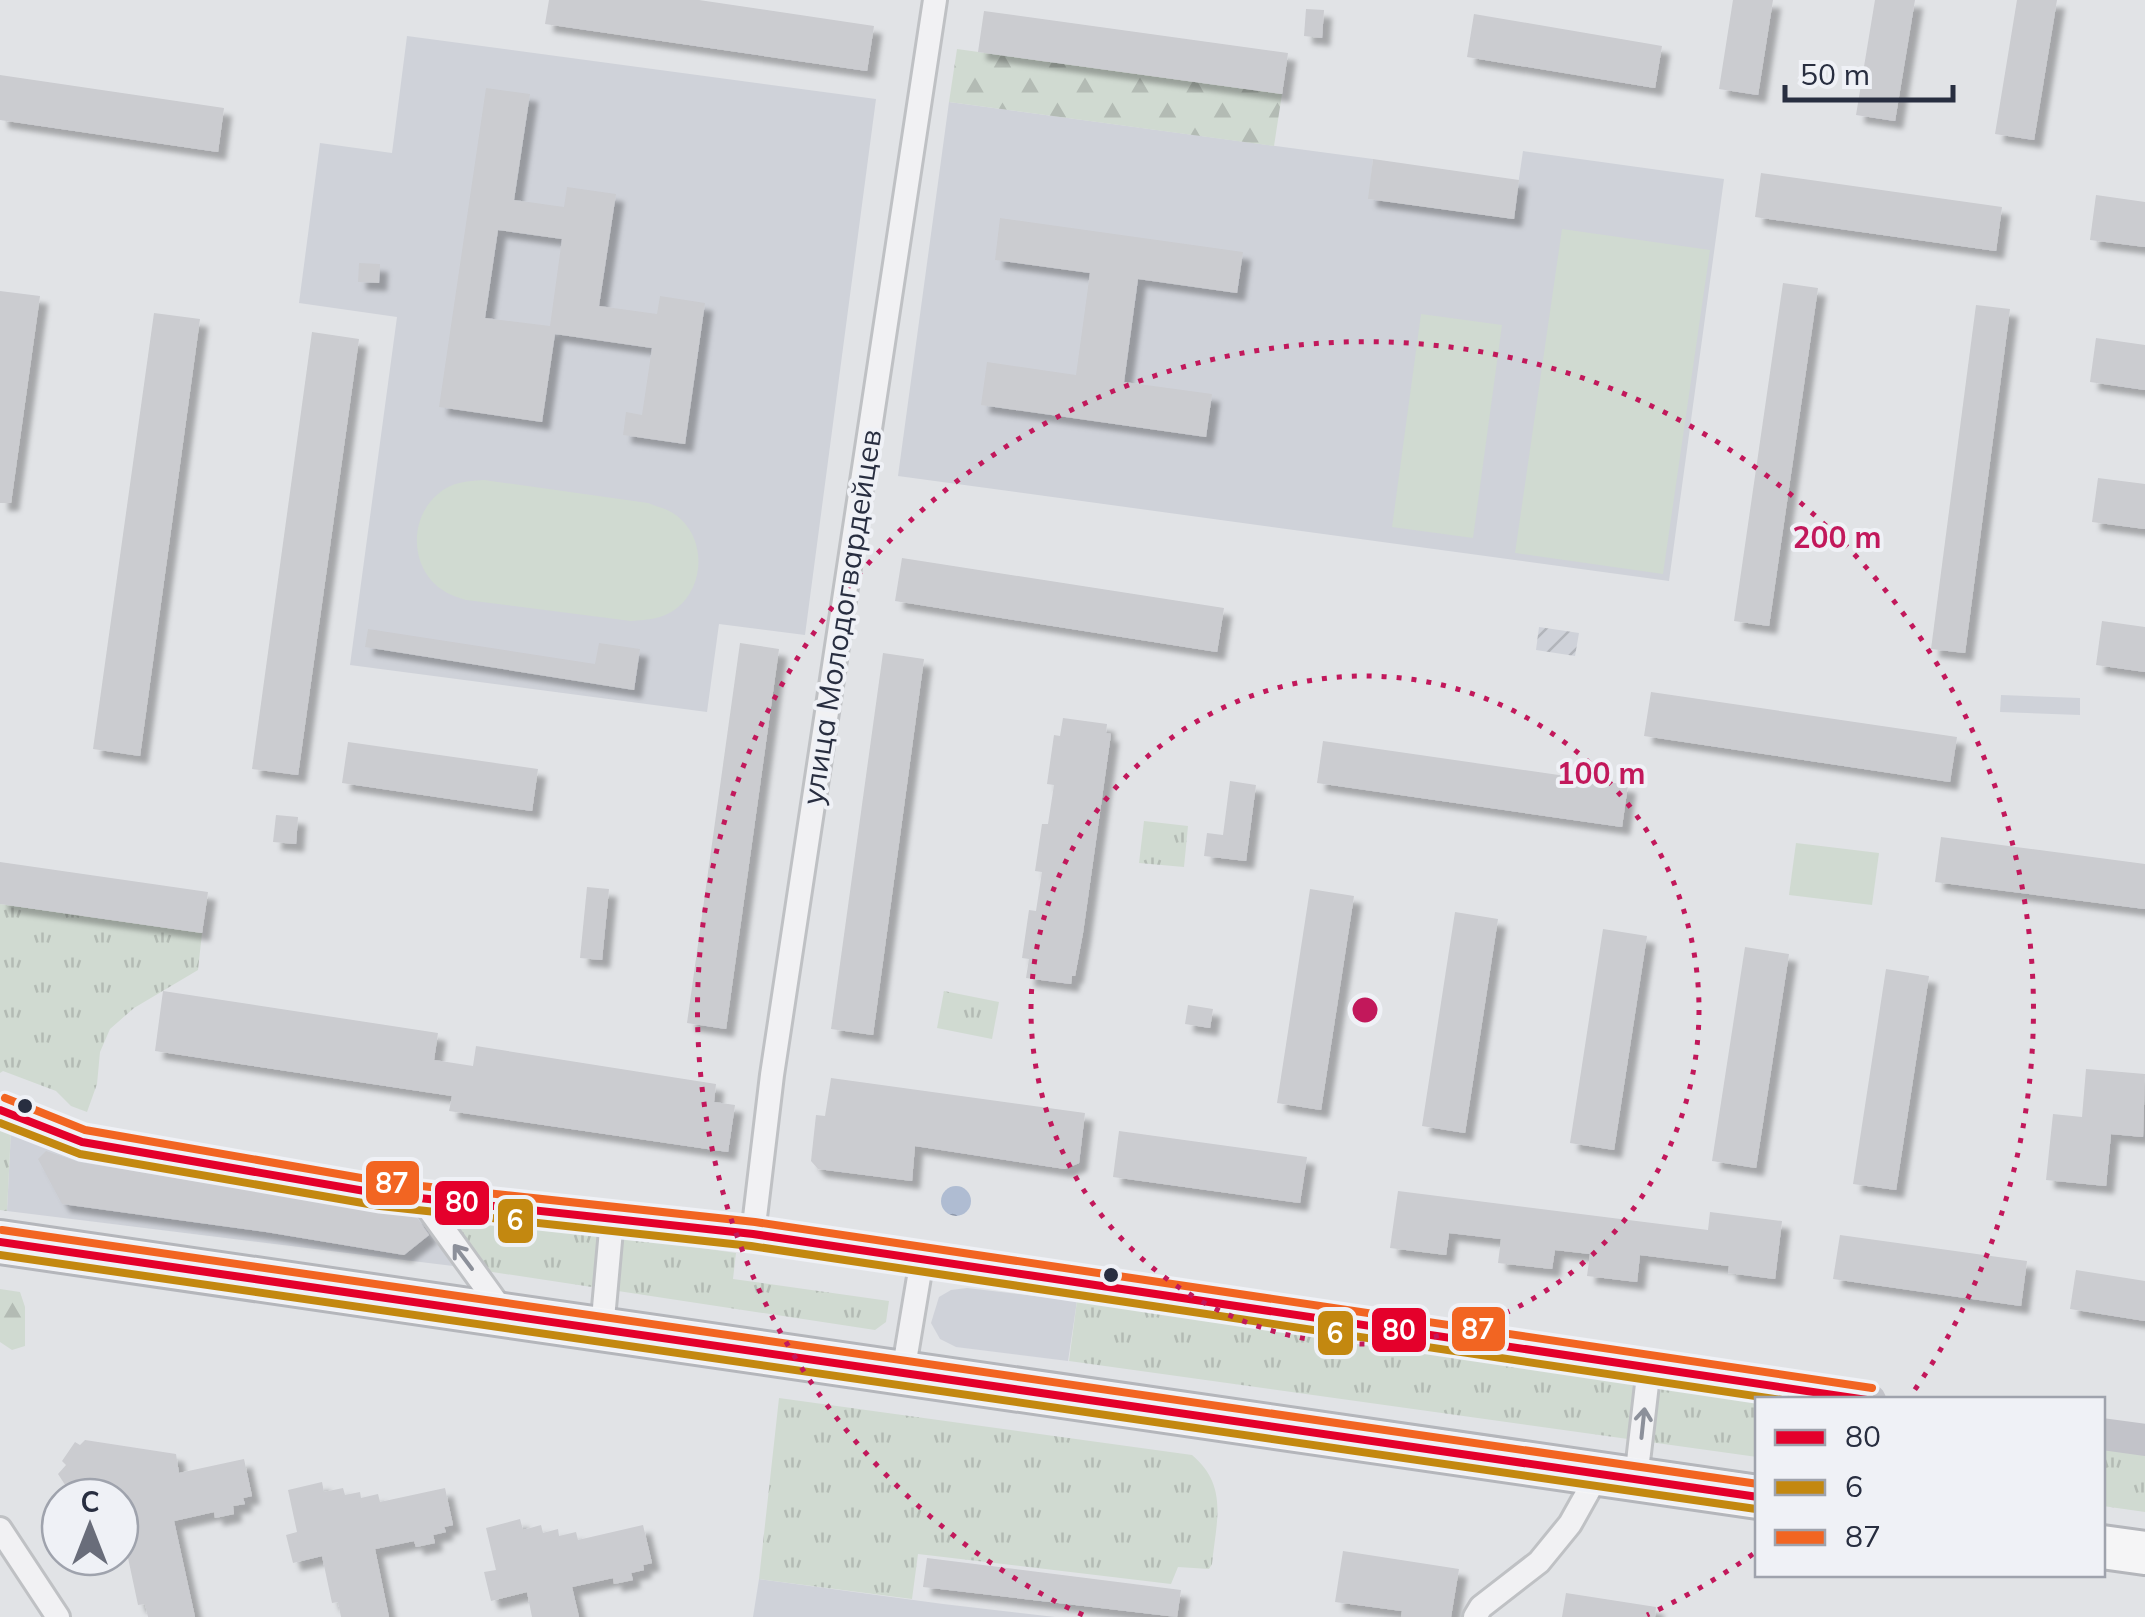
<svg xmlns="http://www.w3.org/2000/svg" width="2145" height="1617" font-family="Mulish,sans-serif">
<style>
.built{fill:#cfd2d9}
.industrial{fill:url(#industrial-furrows)}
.grass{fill:url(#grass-tufts)}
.forest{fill:url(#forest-firs)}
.garden{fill:#d0dad1}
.water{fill:url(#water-ripples)}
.building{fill:#cbccd0;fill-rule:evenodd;filter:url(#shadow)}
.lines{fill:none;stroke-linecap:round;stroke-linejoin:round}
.street-casing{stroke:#bfc1c4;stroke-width:28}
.highway-casing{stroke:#b4b6bb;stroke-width:48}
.street{stroke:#f1f1f3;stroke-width:22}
.secondary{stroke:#c2c3c9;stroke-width:32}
.highway{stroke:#f5f5f6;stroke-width:42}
.bus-1-casing{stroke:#eff1f6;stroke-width:15}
.bus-2-casing{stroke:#eff1f6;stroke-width:15}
.bus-3-casing{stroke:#eff1f6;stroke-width:15}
.bus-1{stroke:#e4002b;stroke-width:8}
.bus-2{stroke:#c38810;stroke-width:8}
.bus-3{stroke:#f26522;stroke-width:8}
.oneway{stroke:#8c909a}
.ring{fill:none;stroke:#c2185b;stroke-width:5;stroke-dasharray:5 10}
.bus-dot{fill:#282e40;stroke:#eff1f6;stroke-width:4}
.labels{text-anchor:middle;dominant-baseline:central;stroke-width:8;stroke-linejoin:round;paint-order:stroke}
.street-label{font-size:30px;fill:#282e40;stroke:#eff1f6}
.centre{fill:#c2185b;stroke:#eff1f6;stroke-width:5}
.ring-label{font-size:30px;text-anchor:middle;font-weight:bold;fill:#c2185b;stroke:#eff1f6;stroke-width:8;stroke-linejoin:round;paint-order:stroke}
.line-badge{stroke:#eff1f6;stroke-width:4}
.badge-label{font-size:28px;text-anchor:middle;font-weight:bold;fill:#fff}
</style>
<defs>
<pattern id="industrial-furrows" width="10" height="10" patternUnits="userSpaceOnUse" patternTransform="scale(2.5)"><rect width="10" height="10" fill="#cfd2d9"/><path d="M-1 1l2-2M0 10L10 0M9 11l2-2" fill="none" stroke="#b2b5bb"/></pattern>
<pattern id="grass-tufts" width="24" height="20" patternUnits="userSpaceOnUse" patternTransform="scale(2.5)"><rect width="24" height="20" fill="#d0dad1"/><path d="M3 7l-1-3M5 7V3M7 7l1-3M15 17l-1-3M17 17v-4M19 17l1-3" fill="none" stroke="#b3bbb4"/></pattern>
<pattern id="forest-firs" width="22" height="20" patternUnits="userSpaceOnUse" patternTransform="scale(2.5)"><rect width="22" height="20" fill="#d0dad1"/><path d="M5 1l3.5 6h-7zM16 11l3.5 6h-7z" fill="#b3bbb4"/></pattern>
<pattern id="water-ripples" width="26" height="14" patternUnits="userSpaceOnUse" patternTransform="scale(2.5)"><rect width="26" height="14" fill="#afbcd2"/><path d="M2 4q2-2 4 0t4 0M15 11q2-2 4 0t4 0" fill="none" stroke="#8e99ac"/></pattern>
<filter id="shadow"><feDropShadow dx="8" dy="8" stdDeviation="2.5" flood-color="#0004"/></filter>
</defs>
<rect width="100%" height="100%" fill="#e1e3e6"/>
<g class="built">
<path d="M407,36l469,63 -71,536 -86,-11 -12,88 -357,-47 47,-348 -98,-14 21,-160 72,10z"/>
<path d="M949,102l424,57 -4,40 144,20 10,-68 201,28 -55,402 -771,-105z"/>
<path d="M2001,695l79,3v17l-80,-3z"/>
<path d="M11,1130l397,70 45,66 -446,-55z"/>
<path d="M967,1288l110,13 -9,60 -112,-14 -16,-8 -9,-16 8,-26 12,-7z"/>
<path d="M759,1579l184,25 112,13h-302z"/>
</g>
<path class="industrial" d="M1539,627l40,6 -4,23 -39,-6z"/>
<g class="grass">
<path d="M1144,821l44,5 -4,41 -45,-4z"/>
<path d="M0,904l202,29 -4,37 -64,38 -24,21 -10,23 -3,32 -10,28 -16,-6 -15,-15 -53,-20 -3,2z"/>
<path d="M944,991l55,11 -7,37 -55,-11z"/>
<path d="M0,1126l11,4 -4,81 -7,-1z"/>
<path d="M412,1206l324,47 -3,26 156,22 -3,21 -11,8 -422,-64z"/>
<path d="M1077,1301l692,98 -11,1 -1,57 -688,-96z"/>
<path d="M779,1398l413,57c37,31 24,67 20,109l-3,5 -31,-2 -7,17 -253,-30 -6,45 -153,-20z"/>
<path d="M2102,1447l43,6v59l-42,-6z"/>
</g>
<g class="forest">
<path d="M957,49l325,45 -8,52 -325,-44z"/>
<path d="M0,1289l20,3 5,15v39l-13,4 -12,-8z"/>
</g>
<g class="garden">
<path d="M1562,229l148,21 -47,324 -148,-21z"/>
<path d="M1421,314l81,11 -29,213 -81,-11z"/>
<path d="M484,480l164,23c7,3 16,5 23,9 35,20 36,72 6,96 -14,11 -29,12 -46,13l-165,-21c-7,-2 -16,-5 -22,-9 -34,-21 -36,-72 -6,-97 13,-12 29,-13 46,-14z"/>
<path d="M1796,843l83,10 -7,52 -83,-10z"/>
</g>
<circle class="water" cx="956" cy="1201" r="15"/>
<g class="building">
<path d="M549,0h150l175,26 -7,45 -322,-47z"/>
<path d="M1733,0h40l-15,95 -39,-6z"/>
<path d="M1875,0h40l-20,121 -39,-6z"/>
<path d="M2017,0h40l-23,140 -39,-6z"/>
<path d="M1306,9l18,1 -2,28 -18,-2z"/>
<path d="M984,11l304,42 -6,41 -304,-42z"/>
<path d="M1474,14l188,32 -7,42 -188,-31z"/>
<path d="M0,75l224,33 -6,44 -218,-32z"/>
<path d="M486,88l44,6 -16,106 50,7 3,-20 49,7 -17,112 58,8 3,-18 45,7 -20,141 -62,-9 3,-23 16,3 10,-67 -97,-14 -13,88 -103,-15zM498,230l64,9 -12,87 -65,-8z"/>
<path d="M1373,159l146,21 -5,39 -146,-20z"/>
<path d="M1761,173l241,34 -6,44 -241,-34z"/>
<path d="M2096,195l49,7v45l-55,-7z"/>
<path d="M1000,218l243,34 -6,41 -99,-14 -14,103 88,12 -6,43 -225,-32 6,-43 89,13 14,-102 -95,-13z"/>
<path d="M359,263l21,1 -1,19 -21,-1z"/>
<path d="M1783,283l35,5 -49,338 -35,-5z"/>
<path d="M0,291l40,5 -29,207h-11z"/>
<path d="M1976,305l34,4 -45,344 -34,-4z"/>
<path d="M154,313l46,6 -60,437 -47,-7z"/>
<path d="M312,332l47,7 -61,436 -46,-6z"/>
<path d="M2096,338l49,7v45l-55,-8z"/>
<path d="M2098,478l47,6v45l-53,-7z"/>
<path d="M902,558l322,50 -7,44 -322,-51z"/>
<path d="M2102,621l43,6v45l-49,-7z"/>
<path d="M368,629l227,35 4,-21 41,6 -6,41 -269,-43z"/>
<path d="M740,643l39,6 -53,380 -39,-6z"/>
<path d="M883,653l41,6 -51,376 -42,-6z"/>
<path d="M1651,692l306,45 -7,45 -306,-46z"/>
<path d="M1063,718l44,6 -1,9 5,1 -28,199 -8,43h-3l-1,8 -45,-6 3,-19 -7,-1 7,-48 7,1 6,-39 -7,-1 7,-47h6l6,-39 -7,-1 7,-49 6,1z"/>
<path d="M1323,741l305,44 -6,42 -305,-44z"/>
<path d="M348,742l190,27 -6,42 -190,-28z"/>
<path d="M1230,781l26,4 -10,76 -42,-5 3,-23 16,2z"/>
<path d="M276,815l22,2 -2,27 -23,-2z"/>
<path d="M1941,837l204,27v45l-210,-27z"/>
<path d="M0,862l208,30 -6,41 -202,-29z"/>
<path d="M587,887l22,2 -7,71 -22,-2z"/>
<path d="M1310,889l44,7 -33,214 -44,-7z"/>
<path d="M1455,912l43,7 -33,214 -43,-7z"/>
<path d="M1603,929l44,7 -33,214 -44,-7z"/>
<path d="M1745,947l44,7 -33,214 -44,-7z"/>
<path d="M1886,969l43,7 -33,214 -43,-6z"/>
<path d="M163,991l275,42 -4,27 39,6 3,-20 240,38 -2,18 21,3 -7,47 -279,-41 3,-15 -297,-45z"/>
<path d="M1188,1005l25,4 -3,19 -25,-4z"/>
<path d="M2086,1069l59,5 -2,63 -32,-3 -5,52 -60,-6 7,-66 29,3z"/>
<path d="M831,1078l254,35 -6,50 -14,6 -150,-23 -3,35 -94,-12 -7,-8 5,-46 9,1z"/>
<path d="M1119,1131l188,26 -7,46 -187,-26z"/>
<path d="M46,1151l33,11 338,56 12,17 -25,20 -138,-23 -204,-28 -24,-45z"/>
<path d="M1398,1191l310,39 2,-18 72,9 -7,58 -47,-6 1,-7 -89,-11 -3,27 -50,-6 3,-22 -35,-4 -3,19 -54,-6 3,-24 -52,-6 -3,22 -56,-7z"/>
<path d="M1840,1235l187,26 -6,45 -188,-27z"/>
<path d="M2076,1270l69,11v40l-75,-12z"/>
<path d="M85,1440l91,14 3,19 65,-14 8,37 -9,2 2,6 -12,2 1,8 -19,4 -1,-6 -40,9 21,96h-47l-3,-13 -7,1 -18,-85v-23h-47l-15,-23 8,-9 -4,-4 13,-19 5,3z"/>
<path d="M322,1482l2,10 19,-4 2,7 15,-3 1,6 17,-4 2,8 65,-14 8,37 -9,2 2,5 -13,3 2,8 -19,4 -2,-6 -39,8 14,68h-48l-3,-15 -6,1 -10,-47 -29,7 -7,-28 11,-3 -9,-42z"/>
<path d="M520,1519l3,11 18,-5 2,8 15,-4 1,7 17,-4 2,8 65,-15 9,38 -9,2 1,5 -13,3 2,7 -19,4 -1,-6 -41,9 7,30h-47l-5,-25 -36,9 -7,-29 12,-2 -10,-42z"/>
<path d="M1343,1551l116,18 -8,48h-50l1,-6 -67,-9z"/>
<path d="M927,1558l254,32 -4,27 -254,-30z"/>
<path d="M1566,1593l90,14 -1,10h-93z"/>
</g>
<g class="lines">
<defs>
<g id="street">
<path d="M421,1198l83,115"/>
<path d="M753,1234l19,-159 163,-1075"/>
<path d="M602,1330l10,-111"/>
<path d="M903,1373l19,-114"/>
<path d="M1636,1479l13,-112"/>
<path d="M0,1529l58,88"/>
<path d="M1475,1617l6,-10 58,-45 31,-38 28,-50"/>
</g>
<g id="highway">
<path d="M0,1242l1758,255"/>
<path d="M2102,1547l43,6"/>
</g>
</defs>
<use href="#street" class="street-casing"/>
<use href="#highway" class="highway-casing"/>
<use href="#street" class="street"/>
<g class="secondary">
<path d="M0,1110l82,32 300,52 371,40 1117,166"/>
<path d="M2102,1434l43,6"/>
</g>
<use href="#highway" class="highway"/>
<defs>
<g id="bus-1">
<path d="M0,1110l82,32 300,52 371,40 1114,166"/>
<path d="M0,1242l1758,255"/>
</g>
<g id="bus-2">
<path d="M0,1123l80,31 300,52 371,40 1031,154"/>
<path d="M0,1255l1756,254"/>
</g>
<g id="bus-3">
<path d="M5,1098l80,32 299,52 371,40 1117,166"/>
<path d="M2,1230l1756,254"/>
</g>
</defs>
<use href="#bus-1" class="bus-1-casing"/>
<use href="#bus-2" class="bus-2-casing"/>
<use href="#bus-3" class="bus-3-casing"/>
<use href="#bus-1" class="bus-1"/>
<use href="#bus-2" class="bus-2"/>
<use href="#bus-3" class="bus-3"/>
</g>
<defs><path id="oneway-shaft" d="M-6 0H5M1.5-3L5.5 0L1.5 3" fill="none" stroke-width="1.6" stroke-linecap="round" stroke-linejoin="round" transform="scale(2.5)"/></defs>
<g class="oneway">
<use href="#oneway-shaft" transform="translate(463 1257) rotate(-127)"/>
<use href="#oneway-shaft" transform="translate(1643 1423) rotate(-84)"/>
</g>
<g class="ring">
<circle cx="1365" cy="1010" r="334"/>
<path d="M1753 1554A668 668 0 0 1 1647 1615M1083 1615A668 668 0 1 1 1909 1398"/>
</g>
<g class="bus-dot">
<circle cx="25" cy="1106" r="9"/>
<circle cx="1111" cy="1275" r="9"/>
</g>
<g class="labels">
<g class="street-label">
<text transform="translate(841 617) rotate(-81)">улица Молодогвардейцев</text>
</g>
</g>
<circle cx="1365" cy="1010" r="15" class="centre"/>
<g class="ring-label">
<text x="1837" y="548">200 m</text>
<text x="1601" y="784">100 m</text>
</g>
<g class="line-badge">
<rect x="364" y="1159" width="57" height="48" rx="10" fill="#f26522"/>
<rect x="433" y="1179" width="58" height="48" rx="10" fill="#e4002b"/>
<rect x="496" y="1197" width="39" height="48" rx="10" fill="#c38810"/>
<rect x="1450" y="1305" width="57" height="48" rx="10" fill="#f26522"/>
<rect x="1370" y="1306" width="58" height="48" rx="10" fill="#e4002b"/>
<rect x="1316" y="1309" width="39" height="48" rx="10" fill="#c38810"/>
</g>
<g class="badge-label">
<text x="392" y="1193">87</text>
<text x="462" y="1212">80</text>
<text x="515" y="1230">6</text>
<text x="1478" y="1339">87</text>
<text x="1399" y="1340">80</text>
<text x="1335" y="1343">6</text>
</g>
<rect x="1755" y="1397" width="350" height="180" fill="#eff1f6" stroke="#9fa3ad" stroke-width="2.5"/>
<rect x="1775" y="1430" width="50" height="15" fill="#e4002b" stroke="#9fa3ad" stroke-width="2.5"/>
<text x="1845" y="1447" font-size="30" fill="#282e40">80</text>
<rect x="1775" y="1480" width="50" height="15" fill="#c38810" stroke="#9fa3ad" stroke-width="2.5"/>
<text x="1845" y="1497" font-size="30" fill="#282e40">6</text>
<rect x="1775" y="1530" width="50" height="15" fill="#f26522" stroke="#9fa3ad" stroke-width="2.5"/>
<text x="1845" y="1547" font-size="30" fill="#282e40">87</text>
<g transform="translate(90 1527)"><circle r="48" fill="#eff1f6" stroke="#9fa3ad" stroke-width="2.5"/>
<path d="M0-8L18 38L0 25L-18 38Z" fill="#696d7a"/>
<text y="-15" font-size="28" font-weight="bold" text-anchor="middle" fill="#282e40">С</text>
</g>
<path d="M1785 85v15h168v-15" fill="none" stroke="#282e40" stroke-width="5"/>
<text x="1800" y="85" font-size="30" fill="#282e40" stroke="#eff1f6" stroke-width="8" paint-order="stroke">50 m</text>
</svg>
